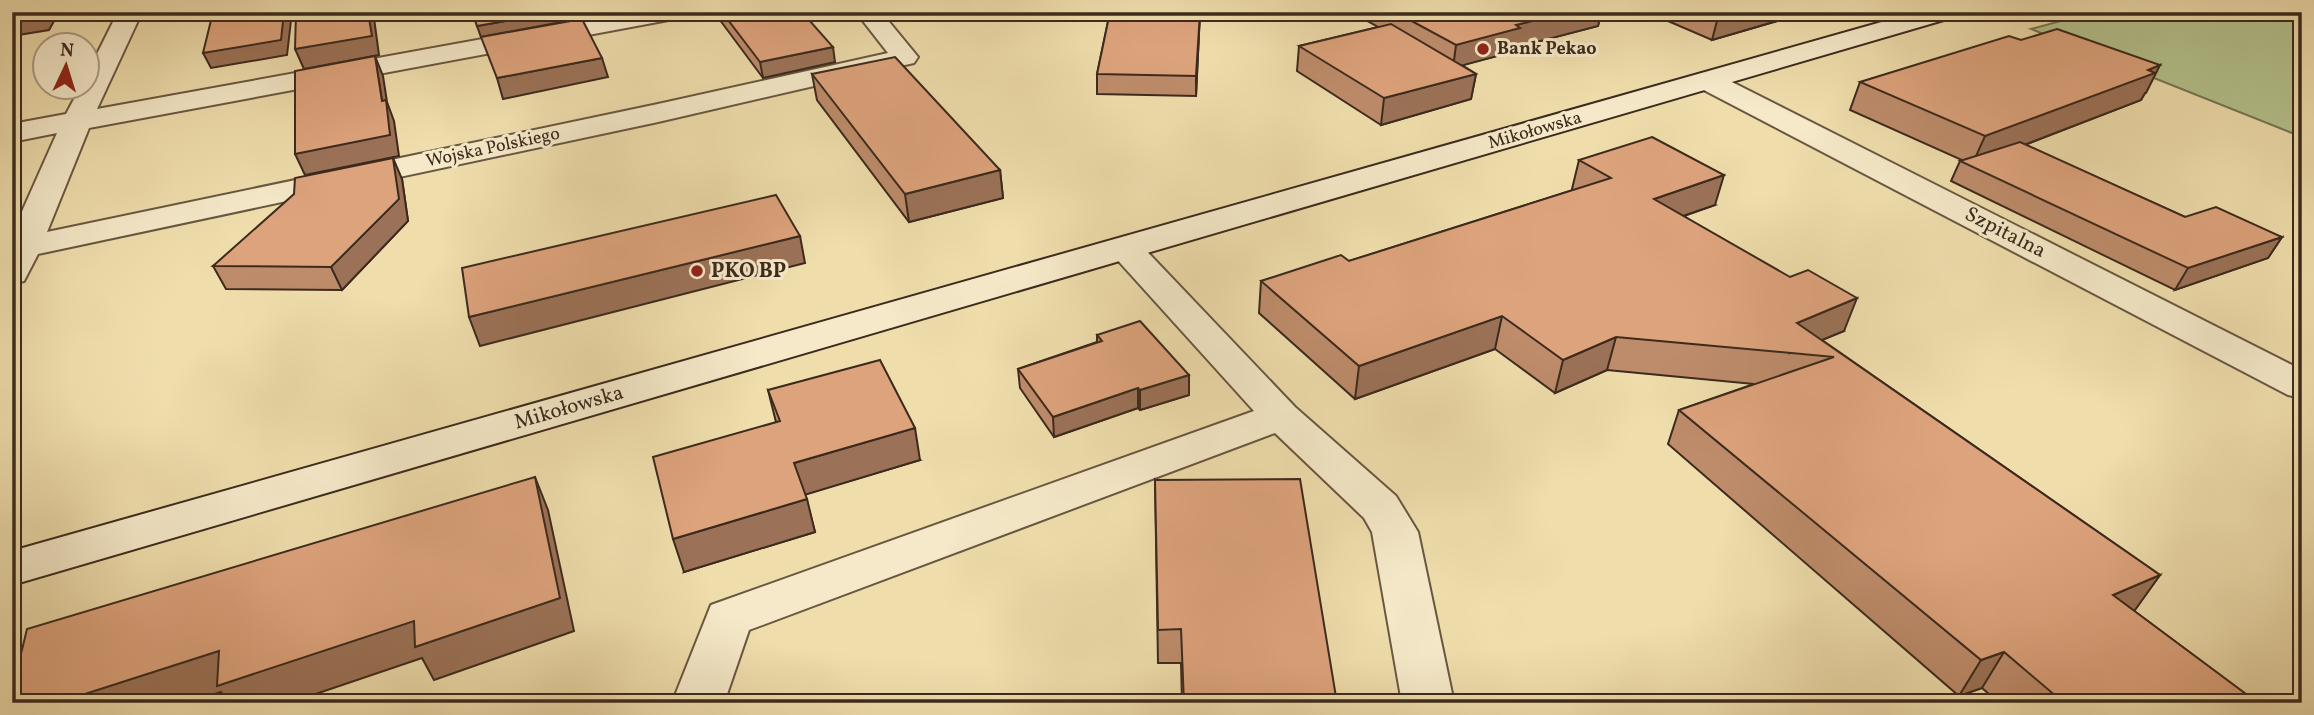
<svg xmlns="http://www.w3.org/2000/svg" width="2314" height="715" font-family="Vollkorn,serif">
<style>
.green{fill:#b4c28d;stroke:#787655;stroke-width:2}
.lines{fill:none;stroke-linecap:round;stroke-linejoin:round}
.street-casing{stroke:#695741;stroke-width:4}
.secondary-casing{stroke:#3c2a1d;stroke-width:4}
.street{fill:#f5e9c9;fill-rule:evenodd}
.secondary{fill:#f5e9c9;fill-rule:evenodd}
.wall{fill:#be8c6b;stroke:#3c2a1d;stroke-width:2}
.shaded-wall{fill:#9b7257;stroke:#3c2a1d;stroke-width:2}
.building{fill:#dda37c;stroke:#3c2a1d;stroke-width:2}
.poi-dot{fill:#8f2418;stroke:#f5e9c9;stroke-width:2.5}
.labels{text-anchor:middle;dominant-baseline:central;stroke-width:6;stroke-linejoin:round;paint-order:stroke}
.far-poi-label{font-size:18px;font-weight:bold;fill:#3c2a1d;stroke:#f5e9c9;text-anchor:start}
.far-street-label{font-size:18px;fill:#3c2a1d;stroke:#f5e9c9}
.street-label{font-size:21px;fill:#3c2a1d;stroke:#f5e9c9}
.poi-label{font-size:21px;font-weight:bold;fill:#3c2a1d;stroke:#f5e9c9;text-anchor:start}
</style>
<rect width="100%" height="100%" fill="#efddac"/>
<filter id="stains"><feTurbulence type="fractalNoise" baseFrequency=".00286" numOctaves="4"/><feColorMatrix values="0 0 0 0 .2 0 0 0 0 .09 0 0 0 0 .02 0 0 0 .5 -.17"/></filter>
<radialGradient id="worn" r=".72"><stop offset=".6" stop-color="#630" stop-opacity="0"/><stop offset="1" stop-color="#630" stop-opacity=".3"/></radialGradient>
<path class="green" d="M2094,12h208v125l-271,-108z"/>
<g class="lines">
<defs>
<g id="street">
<path d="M118,12h24l-45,97 535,-97h54l-3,5 -9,2 -585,109 -42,104 611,-128 230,-51 -32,-41h25l37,45 -4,6 -9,2 -247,57 -620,132 -14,27 -12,3v-50l45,-101 -45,9v-18l54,-10 14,-26h8v-16z"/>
<path d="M1708,73l10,2 584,295v28l-14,-3 -590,-308 -4,-6 4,-6z"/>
<path d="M1125,238l12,3 158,166 101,89 22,36 36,171h-52l-30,-171 -8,-14 -89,-85 -526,197 -25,73h-52l39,-98 543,-194 -141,-156 -5,-7 5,-7z"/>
</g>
<path id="secondary" d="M1917,12h40l-3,5 -1942,568v-34z"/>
</defs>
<use href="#street" class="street-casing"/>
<use href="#secondary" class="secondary-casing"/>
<use href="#street" class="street"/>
<use href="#secondary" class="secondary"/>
</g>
<g class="wall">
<path d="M714,12h88l33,50 -72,16z"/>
<path d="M1110,12h90l-4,84 -99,-2v-20z"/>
<path d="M1351,12h272l-23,6 -2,8 -81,21 -1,4 -54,14 14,9 -5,25 -90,26 -84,-54 2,-25 79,-19z"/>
<path d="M1647,12h161l-96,28z"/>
<path d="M812,74l188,96 3,28 -94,24 -92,-122z"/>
<path d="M1860,82l286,11h-1l-4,7 -116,45 160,72 97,20 -14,21 -93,32 -224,-109 9,-20 2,-1 -112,-50z"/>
<path d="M1579,160l136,45 -31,11 160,115 -22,9 338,235 -26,36 124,92h-259l-17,-15 -23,8 -291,-252 11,-34 75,-26 -147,-14 -52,23 -60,-44 -140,50 -96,-86 2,-32 88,-20 224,-71 -1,-1z"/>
<path d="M402,179l6,42 -66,69 -116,-1 -13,-23z"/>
<path d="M1097,335l92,40v20l-49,15 -2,-2 -84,29 -34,-49 -2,-19 79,-27z"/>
<path d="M768,390l152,70 -115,34 10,38 -131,40 92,-150z"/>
<path d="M1155,480l182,223h-155l-1,-40h-23z"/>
</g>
<g class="shaded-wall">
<path d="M16,12h43l-10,18 -37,6v-23z"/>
<path d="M284,12h8l-5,43 -76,13 -8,-15z"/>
<path d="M368,12h3l3,6 5,37 -75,14 -9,-20z"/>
<path d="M556,12h20l2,7 -97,18 -4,-11z"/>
<path d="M1200,12l-4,84v-20z"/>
<path d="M1568,12h55l-23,6 -2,8 -81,21 -1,4 -63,17 3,-23 60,-20z"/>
<path d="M1736,12h72l-96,28 6,-23z"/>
<path d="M833,47l2,15 -72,16 -3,-16z"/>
<path d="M375,56l8,20 4,26 7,19 5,35 -94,19 -10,-21 87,-53z"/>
<path d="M602,58l6,19 -105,22 -6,-21z"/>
<path d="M2160,65l-14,28h-1l-4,7 -169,65 13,-29z"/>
<path d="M1476,74l-5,25 -90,26 3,-27z"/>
<path d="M393,158l9,21 6,42 -66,69 -11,-23z"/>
<path d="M1000,170l3,28 -94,24 -4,-28z"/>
<path d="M1724,175l-9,30 -70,24 9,-30z"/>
<path d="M800,236l5,27 -325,83 -11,-29z"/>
<path d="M2282,237l-14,21 -93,32 13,-22z"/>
<path d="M1857,298l-13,33 -54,22 7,-30z"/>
<path d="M1502,316l-7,33 -140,50 4,-33z"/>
<path d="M1616,337l-9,33 -52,23 8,-33z"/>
<path d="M1189,375v20l-49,15v-20z"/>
<path d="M1138,388v20l-84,29 -1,-20z"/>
<path d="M915,428l5,32 -119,36 -7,-33z"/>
<path d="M535,477l13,33 26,121 -140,49 -12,-22 -133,45h-60l-8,-11 -34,11h-130z"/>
<path d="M807,499l8,33 -131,40 -11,-33z"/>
<path d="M2160,575l-25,35 -46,21 24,-36z"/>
<path d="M2004,652l-22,36 -23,8 22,-36z"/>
</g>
<g class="building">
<path d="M213,12h71l-3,28 -78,13z"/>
<path d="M296,12h72l4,24 -77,13z"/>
<path d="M472,12h84l-79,14z"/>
<path d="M722,12h80l31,35 -73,15z"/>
<path d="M1110,12h90l-4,64 -99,-2z"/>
<path d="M1395,12h173l-52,13 4,3 -64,17z"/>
<path d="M1706,12h30l-18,5z"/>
<path d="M582,19l20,39 -105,20 -16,-41z"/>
<path d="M1391,24l85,50 -92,24 -85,-52z"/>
<path d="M2057,29l103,36 -12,5 7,3 -170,63 -125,-54 149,-46 12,4z"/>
<path d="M375,56l7,45 4,-1 4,35 -95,19v-83z"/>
<path d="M895,57l105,113 -95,24 -93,-120z"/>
<path d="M1652,137l72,38 -70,24 136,78 18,-7 49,28 -60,25 363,252 -47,20 145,108h-194l-60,-51 -23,8 -302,-250 155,-53 -218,-20 -53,23 -61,-44 -143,50 -98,-85 80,-26 8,6 262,-83 -32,-18z"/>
<path d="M2020,142l165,75 31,-10 66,30 -94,31 -228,-107z"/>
<path d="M393,158l6,41 -68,68 -118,-1 81,-72 1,-16z"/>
<path d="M776,195l24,41 -331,81 -7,-49z"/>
<path d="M1140,321l49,54 -49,15 -2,-2 -85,29 -35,-48 84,-28 -5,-6z"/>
<path d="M880,360l35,68 -121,35 13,36 -134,40 -20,-82 127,-36 -12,-31z"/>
<path d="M535,477l25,121 -145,49 -1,-26 -197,65 2,-35 -162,52h-45v-12l15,-62z"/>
<path d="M1300,479l37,224h-153l-3,-74 -23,1 -3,-150z"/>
</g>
<g class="poi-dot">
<circle cx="1483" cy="49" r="7"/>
<circle cx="697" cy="271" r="7"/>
</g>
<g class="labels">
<g class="far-poi-label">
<text x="1497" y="49">Bank Pekao</text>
</g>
<g class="far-street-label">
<text transform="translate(1535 131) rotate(-16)">Mikołowska</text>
<text transform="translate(493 148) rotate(-12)">Wojska Polskiego</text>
</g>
<g class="street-label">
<text transform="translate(2005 233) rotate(27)">Szpitalna</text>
<text transform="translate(569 408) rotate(-16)">Mikołowska</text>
</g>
<g class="poi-label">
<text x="711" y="271">PKO BP</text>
</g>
</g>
<rect width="2314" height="715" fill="none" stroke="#efddac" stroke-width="42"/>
<rect x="14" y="14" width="2286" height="687" fill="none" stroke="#3c2a1d" stroke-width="3.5"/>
<rect x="21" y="21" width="2272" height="673" fill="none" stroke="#3c2a1d" stroke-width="2"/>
<g transform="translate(66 66) rotate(4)"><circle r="33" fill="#f5e9c9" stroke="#ab9d84" stroke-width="2"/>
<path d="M0-5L12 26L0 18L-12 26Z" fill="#8f2418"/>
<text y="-10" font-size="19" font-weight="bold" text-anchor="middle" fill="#3c2a1d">N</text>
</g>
<rect width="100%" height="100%" filter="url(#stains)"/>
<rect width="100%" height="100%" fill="url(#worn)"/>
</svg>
